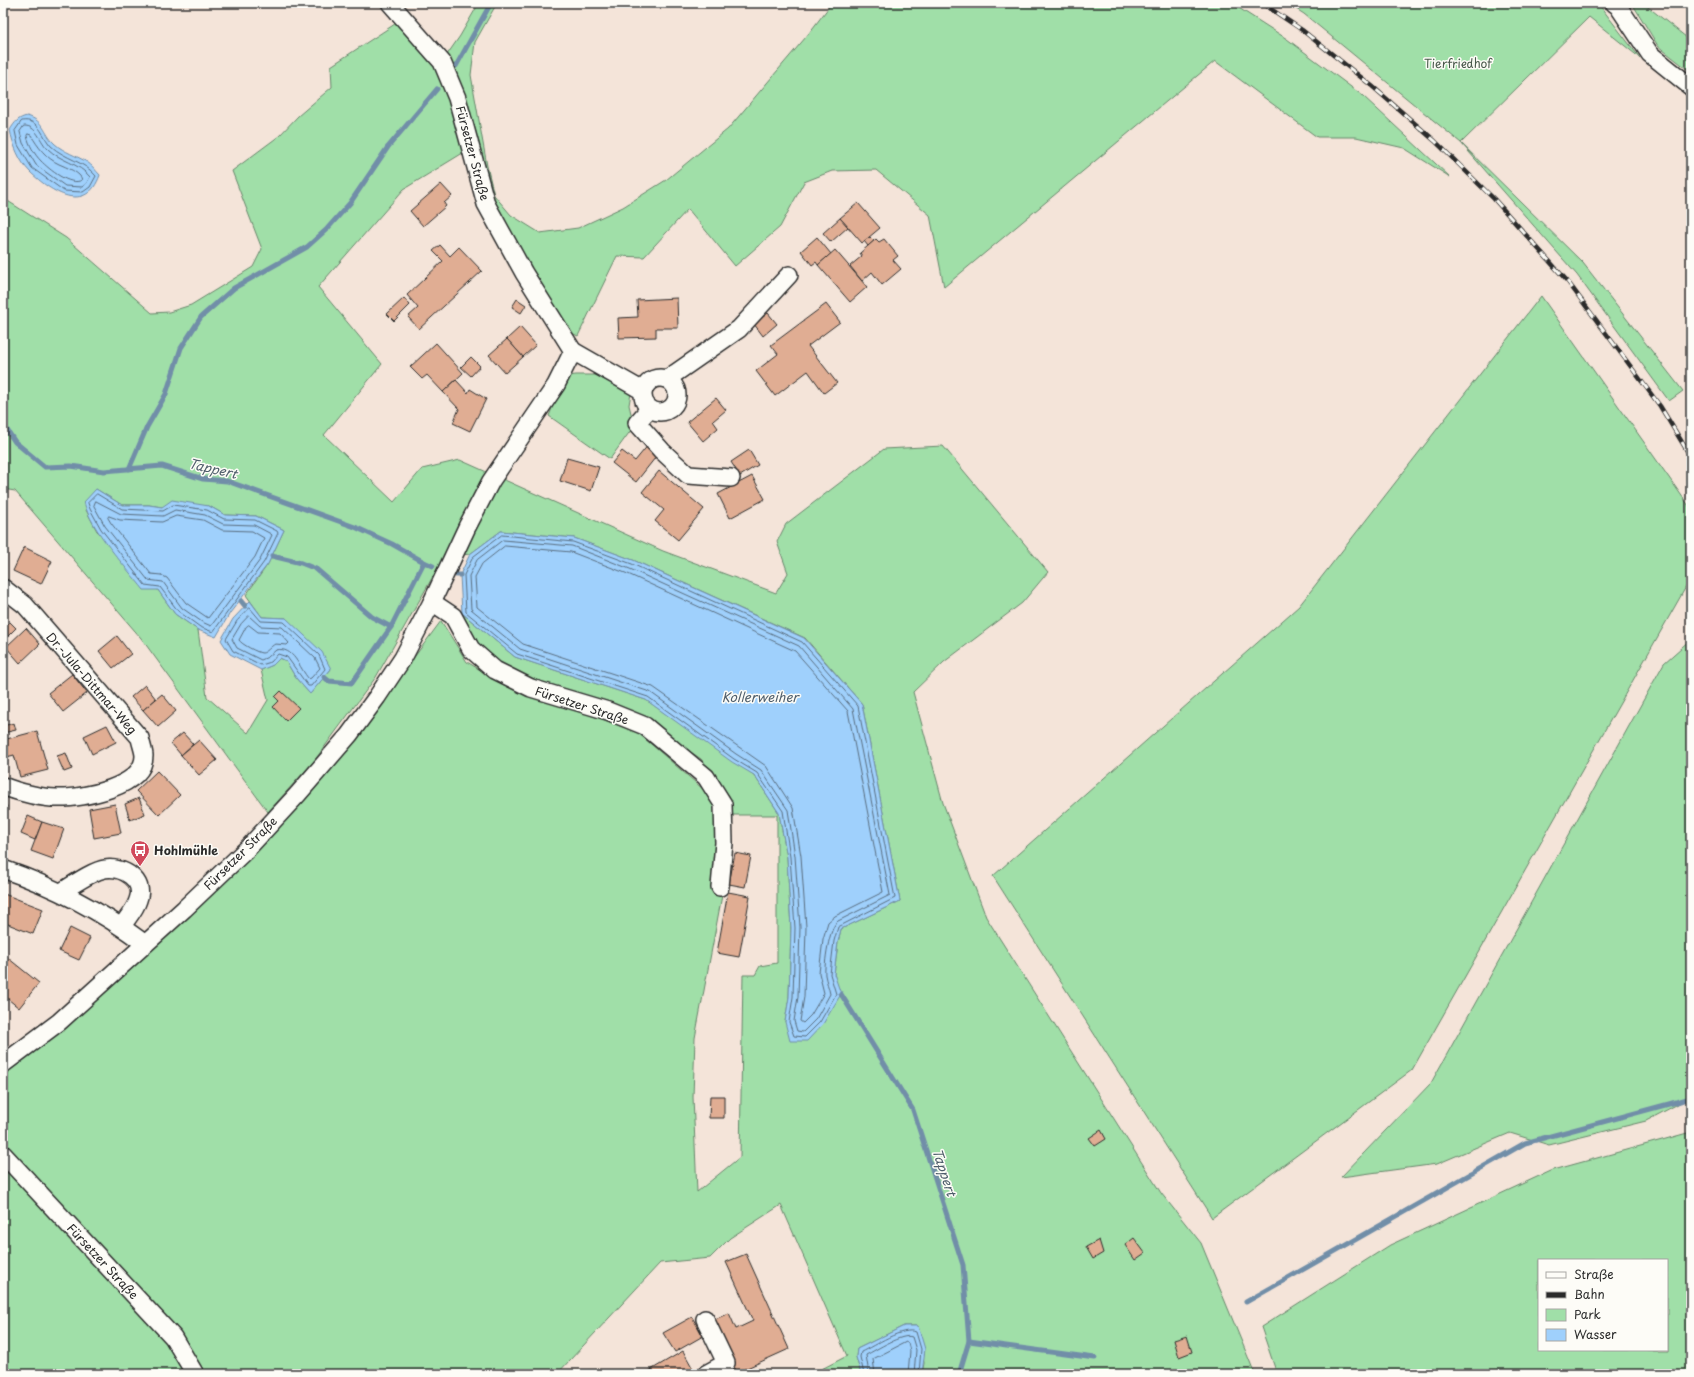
<svg xmlns="http://www.w3.org/2000/svg" width="1694" height="1377" font-family="'Playpen Sans',sans-serif">
<style>
.green{fill:#a0dfa8;stroke:#66856a;fill-rule:evenodd}
.water{fill:#9fd0fc;stroke:#718ea8}
.lines{fill:none;stroke-linecap:round;stroke-linejoin:round}
.shore{stroke:#596d7f;stroke-width:1}
.stream{stroke:#718ea8;stroke-width:5}
.building{fill:#e0ad93;stroke:#2b2b2b}
.minor-casing{stroke:#2b2b2b;stroke-width:20}
.minor{stroke:#fdfcf7;stroke-width:17}
.rail-casing{stroke:#2b2b2b;stroke-width:4.5}
.rail{stroke:#fdfcf7;stroke-width:3;stroke-dasharray:9;stroke-linecap:butt}
.labels{text-anchor:middle;dominant-baseline:central;stroke-width:3;stroke-linejoin:round;paint-order:stroke}
.park-label{font-size:12px;fill:#48584a;stroke:#fdfcf7}
.street-label{font-size:12px;fill:#2b2b2b;stroke:#fdfcf7}
.poi-label{font-size:12px;font-weight:bold;fill:#2b2b2b;stroke:#fdfcf7;text-anchor:start}
.water-label{font-size:13px;font-style:italic;fill:#4e5d6a;stroke:#fdfcf7}
</style>
<rect width="100%" height="100%" fill="#f4e4d9"/>
<filter id="ink" filterUnits="userSpaceOnUse"><feTurbulence type="fractalNoise" baseFrequency=".025" numOctaves="2"/><feDisplacementMap in="SourceGraphic" scale="8" xChannelSelector="R" yChannelSelector="G"/><feConvolveMatrix kernelMatrix="1 2 1 2 8 2 1 2 1" color-interpolation-filters="sRGB"/></filter>
<g filter="url(#ink)">
<g class="green">
<path d="M479,3h18l-22,39 -4,33 16,91 7,29 17,20 29,18 38,-5 45,-21 43,-27 62,-51 78,-92 26,-34h399l56,36 76,57 87,81 -46,-29 -48,-11h-39l-102,-76 -271,226 -14,-72 -54,-45 -44,1 -28,11 -24,45 -45,39 -47,-57 -44,48 -27,-1 -39,80 -15,-7 -68,-108 -24,-73 -67,41 -86,98 64,77 -58,71 70,67 28,-33 38,-9 203,91 113,42 12,-20 -11,-31 9,-18 98,-75 59,-3 105,126 -26,31 -78,59 -31,30 30,111 43,114 175,276 40,50 54,131h-333l2,-11 -6,-37h-14l-47,23 -1,8 5,17h-49l35,-18 -66,-151 -51,33 -20,20 -50,5 -103,111h-554v-302l346,-327 92,-124 26,41 35,21 135,49 95,82 -3,-18 -28,-37 -56,-38 -115,-40 -34,-17 -22,-20 -12,-31 53,44 131,43 108,75 25,38 8,44 4,71 -2,69 -4,25 55,-27 -6,-21 4,-32 3,-13 59,-28 -38,-197 -57,-66 -172,-78 -59,-22 -73,-7 -31,23 -26,3 -68,120 -62,84 -46,51 -127,-174 -126,-147 -12,-2v-291l63,40 86,75 17,-1 22,-7 62,-38 9,-18 -30,-78 47,-35 19,-20 34,-29 -1,-21 67,-44 44,40 18,-26zM96,489l26,16h27l13,2 47,-1 16,9 31,1 28,14 -16,34 -22,31 16,22 24,1 45,51 -21,25 -14,-16 -10,-17 -6,-3 -7,7 -12,5 7,30 -20,33 -41,-36 -9,-67 -23,-16 -17,-24 -61,-59 -11,-21zM733,815h44v148l-17,3 -5,9h-12l-3,182 -43,35 -4,-95 2,-59 35,-185z"/>
<path d="M1287,3h308l5,3 40,52 -51,-41 -128,126 122,120 100,128 -14,10 -92,-126 -116,-132 -157,-129z"/>
<path d="M1632,3h11l48,38v31l-33,-26z"/>
<path d="M1541,296l150,213v69l-279,492 -200,148 -219,-342 306,-270z"/>
<path d="M576,375h19l36,18 -2,12 5,21 -24,33 -61,-43 13,-34 6,-6z"/>
<path d="M1691,639v458l-45,24 -97,24 -39,-12 -73,31 -96,13 90,-94 233,-420z"/>
<path d="M1691,1132v242h-414l-16,-47 129,-82 160,-74zM1539,1260h128v90h-128z"/>
</g>
<g class="water">
<path d="M27,116c18,5 16,17 28,28 9,8 22,12 32,18 5,3 9,9 13,13 -14,40 -49,17 -70,-3 -11,-11 -17,-27 -20,-42 5,-8 8,-12 17,-14z"/>
<path d="M96,489l26,16h27l13,2 10,-7 37,6 16,9 31,1 28,14 -16,34 -38,49 -14,24 -18,-7 -23,-16 -17,-24h-14c-19,-24 -53,-60 -60,-88z"/>
<path d="M501,531l73,7 59,22 171,78 58,66 38,197 -59,28 -3,13 -4,32 7,20 -18,30 -16,17h-17l-5,-19 4,-25 2,-69 -4,-71 -8,-44 -25,-38 -22,-13 -86,-62 -131,-43 -53,-44 -2,-38 10,-21z"/>
<path d="M250,601l12,16 24,1 36,34 9,17 -21,25 -14,-16 -10,-17 -6,-3 -7,7 -12,5 -31,-16 -9,-14 12,-21z"/>
<path d="M904,1326h14l7,23 -3,25h-61l-5,-17 1,-8z"/>
</g>
<g class="lines">
<g class="shore">
<path d="M22,121c17,-3 20,15 29,25 14,13 33,15 45,30l-6,11 -7,5 -19,-1 -32,-23 -14,-23 -3,-14z"/>
<path d="M24,126c13,-1 16,16 24,23 12,12 31,14 42,28l-4,7 -4,3 -17,-1 -29,-21 -13,-22 -3,-11z"/>
<path d="M28,134l3,1c7,12 15,23 28,29 7,3 22,9 23,16 -12,7 -33,-11 -41,-19 -7,-7 -12,-17 -14,-25z"/>
<path d="M97,494l25,15 41,2 10,-6 34,5 17,9 31,1 22,11 1,2 -14,29 -51,70 -13,-5 -22,-16 -18,-24 -15,-2 -44,-56 -11,-20 -2,-6z"/>
<path d="M96,501l25,13 42,2 12,-6 30,5 18,9 31,1 17,9 1,1 -12,25 -49,66 -9,-4 -20,-14 -19,-26 -15,-2 -43,-54 -11,-20z"/>
<path d="M109,516l11,4 42,2 14,-6 27,4 19,10 30,1 12,7 -9,19 -47,61 -22,-15 -19,-25 -6,-3 -10,-1 -40,-51 -3,-5z"/>
<path d="M502,535l71,7 59,22 170,78 56,64 37,192 -57,29 -4,14 -4,33 6,20 -16,28 -15,15 -11,-1 -5,-14 4,-25 2,-69 -5,-71 -7,-46 -26,-38 -23,-14 -86,-62 -131,-43 -51,-42 -2,-37 9,-18z"/>
<path d="M503,540l69,6 58,23 169,77 54,63 37,186 -52,26c-9,6 -14,44 -13,54 1,6 4,13 5,19l-14,25 -13,13 -6,-1 -3,-10 4,-24 2,-70 -5,-71 -7,-46 -27,-40 -25,-16 -86,-62 -130,-43 -49,-40 -2,-33 8,-16z"/>
<path d="M505,546l66,6 57,22 167,77 53,60 35,181 -48,24 -7,6 -5,17 -4,34 5,20 -13,22 -8,8 -3,-2 4,-24 2,-70 -5,-71 -8,-48 -27,-42 -113,-79 -130,-43 -46,-37 -2,-30 7,-13z"/>
<path d="M250,608l11,13 23,1 35,33 6,14 -14,17h-3l-21,-29 -9,-3 -7,8 -10,3 -28,-14 -7,-12 11,-18z"/>
<path d="M249,616l11,10 22,1 33,31 5,10 -9,10 -2,1c-10,-11 -15,-33 -33,-29l-8,7 -7,3 -24,-12 -5,-9 9,-15z"/>
<path d="M249,625l9,7 22,1 9,10 -2,2 -12,-1c-4,2 -9,9 -13,9 -4,0 -21,-9 -23,-13l7,-13z"/>
<path d="M864,1374l-4,-17 1,-5c13,-6 42,-26 55,-20l5,17 -2,25"/>
<path d="M869,1374l-3,-19c10,-5 36,-22 46,-18l4,13 -2,24"/>
<path d="M875,1374l-2,-15 33,-17 2,1 2,8 -2,23"/>
</g>
<g class="stream">
<path d="M456,66l35,-63"/>
<path d="M3,424l12,18 30,25 26,-1 33,5 58,-5 41,13 24,2 128,46 37,17 32,18 9,4"/>
<path d="M129,469l18,-42 19,-33 15,-46 20,-31 33,-29 73,-41 20,-18 23,-26 38,-56 49,-58"/>
<path d="M272,556l29,7 15,6 56,48 19,10 33,-65"/>
<path d="M456,575h4"/>
<path d="M241,601l4,5"/>
<path d="M324,677l5,4 23,2 39,-56"/>
<path d="M841,994l72,116 50,155 6,76 -10,33"/>
<path d="M1246,1302l279,-159 166,-45"/>
<path d="M969,1341l126,17"/>
</g>
</g>
<g class="building">
<path d="M441,184l11,12 -8,7 2,3 -23,20 -13,-15z"/>
<path d="M858,203l22,25 -18,15 -22,-25z"/>
<path d="M840,218l8,9 -17,15 -8,-9z"/>
<path d="M817,237l14,17 -13,11 -2,-3 -4,3 -11,-14z"/>
<path d="M870,237l4,4 -6,5 -4,-5z"/>
<path d="M876,239l3,3 5,-3 14,17 -5,4 8,9 -19,16 -10,-13 -10,9 -12,-15 12,-10 -2,-3z"/>
<path d="M440,245l10,11 9,-9 23,24 -63,58 -11,-12 10,-9 -11,-13 36,-34 -10,-10z"/>
<path d="M835,250l32,37 -17,15 -32,-37z"/>
<path d="M404,298l6,7 -16,16 -7,-7z"/>
<path d="M677,298l1,30h-22v9l-37,1 -1,-20 20,-1 -1,-17z"/>
<path d="M517,299l9,6 -5,8 -9,-6z"/>
<path d="M826,304l14,18 -32,24 29,37 -13,10 -16,-22 -33,25 -19,-25 22,-17 -7,-9z"/>
<path d="M768,313l9,11 -14,12 -9,-12z"/>
<path d="M520,327l16,18 -13,12 -16,-18z"/>
<path d="M507,339l16,18 -18,16 -16,-18z"/>
<path d="M436,343l27,30 -20,19 -16,-17 -5,4 -12,-12z"/>
<path d="M471,357l9,9 -9,10 -10,-9z"/>
<path d="M456,380l12,13 2,-4 16,10 -16,32 -17,-8 6,-14 -16,-17z"/>
<path d="M716,398l10,12 -13,11 5,7 -15,13 -16,-19z"/>
<path d="M649,444l10,9 -23,29 -24,-19 10,-12 13,10z"/>
<path d="M749,450l9,15 -18,11 -9,-14z"/>
<path d="M567,458l32,9 -8,24 -31,-10z"/>
<path d="M659,471l45,38 -26,31 -23,-19 9,-11 -22,-18z"/>
<path d="M752,476l13,23 -35,19 -12,-24z"/>
<path d="M24,547l28,14 -11,23 -28,-13z"/>
<path d="M10,622l6,6 -13,13v-13z"/>
<path d="M26,628l14,16 -20,19 -14,-16z"/>
<path d="M117,636l14,18 -18,14 -14,-17z"/>
<path d="M72,674l15,19 -24,19 -15,-19z"/>
<path d="M145,685l11,14 -13,11 -12,-13z"/>
<path d="M281,691l18,17 -13,13 -13,-14 6,-6 -4,-4z"/>
<path d="M162,694l14,17 -18,16 -15,-17z"/>
<path d="M14,723l2,7 -13,3v-7z"/>
<path d="M107,725l9,17 -24,12 -8,-18z"/>
<path d="M37,731l11,39 -28,7 -6,-22 -11,3v-18z"/>
<path d="M183,733l10,11 -12,11 -10,-12z"/>
<path d="M199,740l18,20 -18,15 -18,-20z"/>
<path d="M66,753l6,16 -8,3 -7,-16z"/>
<path d="M157,771l23,24 -21,20 -23,-24z"/>
<path d="M139,798l6,16 -15,6 -5,-16z"/>
<path d="M3,804l4,2 -4,11z"/>
<path d="M115,804l6,29 -27,5 -5,-29z"/>
<path d="M28,816l14,6 -7,18 -14,-6z"/>
<path d="M42,822l22,7 -11,30 -22,-8z"/>
<path d="M735,853l16,3 -6,31 -16,-3z"/>
<path d="M728,892l22,4 -11,61 -22,-4z"/>
<path d="M4,894l39,15 -10,25 -30,-12z"/>
<path d="M70,928l20,10 -11,22 -20,-9z"/>
<path d="M3,954l36,29 -20,25 -16,-13v-8l2,-2 -2,-1z"/>
<path d="M710,1096h14v22h-15z"/>
<path d="M1101,1130l5,9 -11,7 -6,-8z"/>
<path d="M1134,1238l11,15 -10,7 -10,-15z"/>
<path d="M1099,1240l4,13 -10,6 -7,-12z"/>
<path d="M746,1254l43,95 -53,24 -23,-53 16,-7 7,16 17,-8 -27,-59z"/>
<path d="M692,1317l11,19 -28,16 -12,-19z"/>
<path d="M1187,1336l5,16 -13,5 -5,-17z"/>
<path d="M683,1351l13,23h-52z"/>
</g>
<g class="lines">
<defs>
<g id="minor">
<path d="M1614,3l4,3 32,48 41,33"/>
<path d="M573,351l70,40"/>
<circle cx="660" cy="395" r="17"/>
<path d="M667,379l72,-50 50,-54"/>
<path d="M649,409l-12,14 25,28 26,24 43,3"/>
<path d="M3,588l22,17 115,133c1,6 4,13 4,18 0,31 -61,42 -84,42 -15,1 -43,-6 -57,-12"/>
<path d="M432,602l21,14 18,33 24,21 36,18 77,23 37,15 61,51 17,27 1,39 -4,44"/>
<path d="M3,869c52,18 98,42 141,74"/>
<path d="M61,892c10,-6 33,-22 44,-23 17,-3 41,11 33,31 -3,10 -11,18 -16,26"/>
<path d="M3,1064l56,-42 125,-113 64,-61 50,-54 51,-59 28,-38 26,-39 29,-56 35,-75 24,-46 65,-96 17,-34 -49,-78 -38,-69 -29,-106 -15,-36 -52,-59"/>
<path d="M3,1154l170,183 22,37"/>
<path d="M705,1319l21,44 -20,11"/>
</g>
</defs>
<use href="#minor" class="minor-casing"/>
<use href="#minor" class="minor"/>
<defs>
<path id="rail" d="M1262,3l40,27 70,56 63,55 59,58 74,83 92,124 31,51"/>
</defs>
<use href="#rail" class="rail-casing"/>
<use href="#rail" class="rail"/>
</g>
</g>
<defs>
<symbol id="bus-pin" viewBox="-11 -11 22 30"><path d="M0 17L-7.5 6A9.5 9.5 0 1 1 7.5 6Z" fill="#d1495b" stroke="#fdfcf7"/><path d="M-5-6H5V4H4V6H2V4H-2V6H-4V4H-5ZM-3.5-4V0h7V-4ZM-3.5 1.2v1.5H-2V1.2ZM2 1.2v1.5H3.5V1.2Z" fill="#fff"/></symbol>
</defs>
<g fill-rule="evenodd">
<use href="#bus-pin" x="129" y="839" width="22" height="30"/>
</g>
<g class="labels">
<g class="park-label">
<text x="1458" y="63">Tierfriedhof</text>
</g>
<g class="street-label">
<text transform="translate(473 153) rotate(75)">Fürsetzer Straße</text>
<text transform="translate(92 683) rotate(49)">Dr.-Jula-Dittmar-Weg</text>
<text transform="translate(582 705) rotate(18)">Fürsetzer Straße</text>
<text transform="translate(240 853) rotate(-45)">Fürsetzer Straße</text>
<text transform="translate(103 1261) rotate(47)">Fürsetzer Straße</text>
</g>
<g class="poi-label">
<text x="154" y="850">Hohlmühle</text>
</g>
<g class="water-label">
<text transform="translate(213 468) rotate(13)">Tappert</text>
<text x="760" y="696">Kollerweiher</text>
<text transform="translate(945 1172) rotate(72)">Tappert</text>
</g>
</g>
<rect width="1694" height="1377" fill="none" stroke="#fdfcf7" stroke-width="16"/>
<rect x="8" y="8" width="1678" height="1361" fill="none" stroke="#2b2b2b" stroke-width="1.5" filter="url(#ink)"/>
<rect x="1538" y="1259" width="130" height="92" fill="#fdfcf7" stroke="#a9a8a5"/>
<rect x="1546" y="1272" width="20" height="6" fill="#fdfcf7" stroke="#a9a8a5"/>
<text x="1574" y="1279" font-size="12" fill="#2b2b2b">Straße</text>
<rect x="1546" y="1292" width="20" height="6" fill="#2b2b2b" stroke="#a9a8a5"/>
<text x="1574" y="1299" font-size="12" fill="#2b2b2b">Bahn</text>
<rect x="1546" y="1309" width="20" height="12" fill="#a0dfa8" stroke="#a9a8a5"/>
<text x="1574" y="1319" font-size="12" fill="#2b2b2b">Park</text>
<rect x="1546" y="1329" width="20" height="12" fill="#9fd0fc" stroke="#a9a8a5"/>
<text x="1574" y="1339" font-size="12" fill="#2b2b2b">Wasser</text>
</svg>
